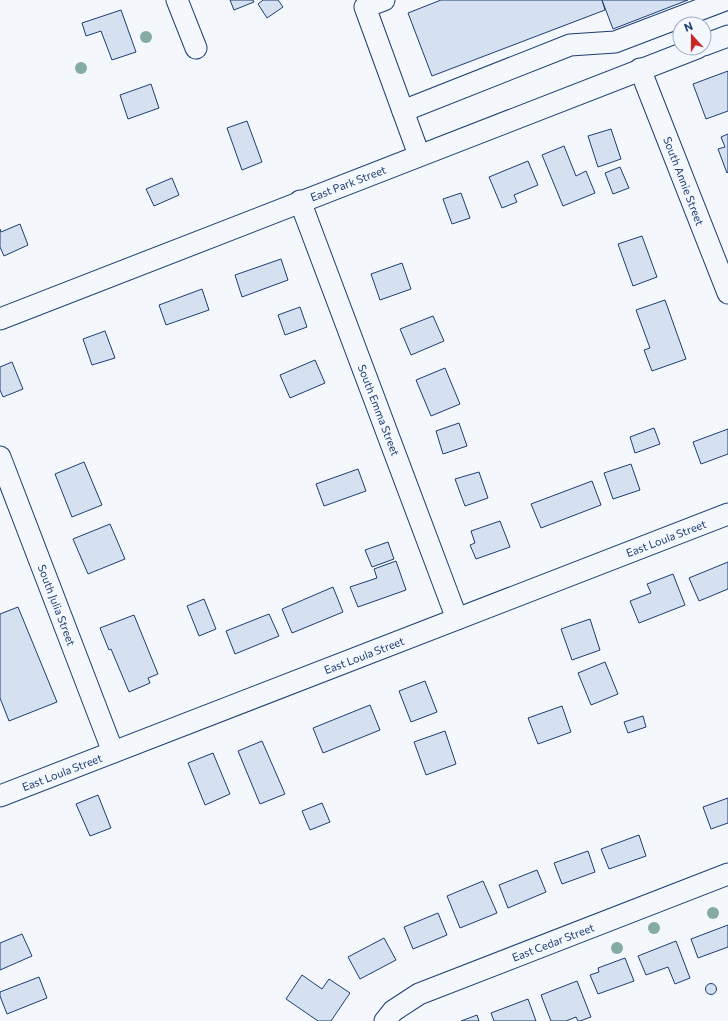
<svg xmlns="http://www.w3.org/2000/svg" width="728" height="1021" font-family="Commissioner,sans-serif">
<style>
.building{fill:#d5e0f0;stroke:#1d3f73}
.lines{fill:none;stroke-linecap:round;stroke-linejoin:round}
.minor-casing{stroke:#1d3f73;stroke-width:23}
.minor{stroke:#f4f7fb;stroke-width:21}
.tree{fill:#86aba6}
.labels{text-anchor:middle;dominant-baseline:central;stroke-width:3;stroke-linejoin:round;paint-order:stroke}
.street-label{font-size:11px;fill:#1d3f73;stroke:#f4f7fb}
</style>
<rect width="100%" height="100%" fill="#f4f7fb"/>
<g class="building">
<path d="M230,0h23l1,2 -20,8z"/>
<path d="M263,0h15l5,7 -16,11 -9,-14z"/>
<path d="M441,0h161l3,10 -173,66 -24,-63z"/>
<path d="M602,0h86l-75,29z"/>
<path d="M121,10l15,42 -24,8 -11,-29 -15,5 -4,-13z"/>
<path d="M728,71v40l-22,8 -13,-35z"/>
<path d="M151,84l8,24 -31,11 -8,-24z"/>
<path d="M247,121l15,41 -20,8 -15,-42z"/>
<path d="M611,129l10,30 -23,8 -10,-31z"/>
<path d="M728,134v38l-1,1 -9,-24 7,-2 -4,-10z"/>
<path d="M564,146l12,30 10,-5 9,22 -32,13 -21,-51z"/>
<path d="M528,161l10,24 -24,10 3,7 -15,6 -13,-31z"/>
<path d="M620,167l9,21 -16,6 -8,-21z"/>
<path d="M172,178l7,17 -25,11 -8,-17z"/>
<path d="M461,193l9,25 -18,6 -9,-25z"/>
<path d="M20,224l8,21 -24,11 -4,-9v-18l1,3z"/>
<path d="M642,236l15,41 -24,9 -15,-42z"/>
<path d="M281,259l7,21 -46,17 -7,-22z"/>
<path d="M402,263l9,26 -31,11 -9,-26z"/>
<path d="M202,289l7,21 -43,15 -7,-20z"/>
<path d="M665,300l21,59 -34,12 -8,-21 6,-2 -14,-38z"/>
<path d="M300,307l7,20 -22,8 -7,-20z"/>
<path d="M433,316l11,25 -33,14 -11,-26z"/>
<path d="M105,331l10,27 -23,7 -9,-26z"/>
<path d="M315,360l10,23 -35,15 -10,-23z"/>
<path d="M12,362l11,27 -20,8 -3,-7v-23z"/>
<path d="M445,368l15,36 -29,12 -15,-36z"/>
<path d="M459,423l8,23 -24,8 -7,-23z"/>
<path d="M654,428l6,16 -25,9 -5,-16z"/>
<path d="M728,429v25l-27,10 -8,-22z"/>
<path d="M84,462l18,43 -30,12 -17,-43z"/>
<path d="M631,464l9,26 -27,9 -9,-26z"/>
<path d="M358,469l8,22 -42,15 -8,-22z"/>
<path d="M479,472l9,26 -23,8 -10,-27z"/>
<path d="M592,481l9,24 -60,23 -10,-24z"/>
<path d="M500,521l10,26 -34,12 -6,-14 5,-2 -4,-12z"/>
<path d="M110,524l15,35 -37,15 -15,-35z"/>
<path d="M388,542l6,17 -22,8 -7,-17z"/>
<path d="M396,561l10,29 -48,17 -8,-20 27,-9 -3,-9z"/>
<path d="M728,562v27l-29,12 -10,-23z"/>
<path d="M673,574l12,31 -46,18 -9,-22 21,-8 -4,-9z"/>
<path d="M333,587l10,25 -51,21 -10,-24z"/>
<path d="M204,599l12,30 -17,7 -12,-30z"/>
<path d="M18,607l39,95 -48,19 -9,-23v-84z"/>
<path d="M269,614l10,22 -44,18 -9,-23z"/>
<path d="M134,615l24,59 -10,4 2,5 -21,9 -18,-43 -2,1 -9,-22z"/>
<path d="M590,619l10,31 -28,10 -11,-31z"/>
<path d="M605,662l13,32 -27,11 -13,-32z"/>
<path d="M425,681l12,31 -26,10 -12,-31z"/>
<path d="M370,705l10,25 -57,23 -10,-25z"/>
<path d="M562,706l9,26 -33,12 -10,-26z"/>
<path d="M643,716l3,11 -18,6 -4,-11z"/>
<path d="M445,731l11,33 -30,11 -12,-33z"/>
<path d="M262,741l23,53 -25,10 -22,-53z"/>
<path d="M213,753l17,41 -25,11 -17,-42z"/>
<path d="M98,795l13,33 -21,8 -14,-32z"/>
<path d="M728,798v25l-17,6 -8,-22z"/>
<path d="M322,803l8,19 -20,8 -8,-19z"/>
<path d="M639,835l7,21 -37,13 -8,-20z"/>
<path d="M588,851l7,21 -33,12 -8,-21z"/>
<path d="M537,870l9,22 -38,16 -9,-23z"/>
<path d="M483,881l14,32 -37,15 -13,-32z"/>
<path d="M438,913l9,22 -34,14 -9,-22z"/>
<path d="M728,925v22l-30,11 -7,-19z"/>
<path d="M22,934l10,22 -32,14v-27z"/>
<path d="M384,938l12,22 -36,19 -12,-22z"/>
<path d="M676,941l14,37 -15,6 -7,-17 -22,8 -8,-19z"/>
<path d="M625,958l9,23 -36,13 -8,-19 9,-3 -1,-4z"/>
<path d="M302,975l20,14 7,-10 21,14 -19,28h-13l-32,-22z"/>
<path d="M39,977l8,21 -40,16 -7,-18v-4z"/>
<path d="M577,981l14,36 -11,4h-2l-2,-4 -10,4h-15l-10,-26z"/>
<circle cx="711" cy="989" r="5.5"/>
<path d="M528,999l8,22h-42l-3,-8z"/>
<path d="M477,1015l2,6h-18z"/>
</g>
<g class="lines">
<defs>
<g id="minor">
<path d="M177,0l19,48"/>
<path d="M384,0l-19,7 54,148"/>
<path d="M704,45l24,-9"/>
<path d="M640,69l88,224"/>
<path d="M403,111l167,-66 45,-3 110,-42"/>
<path d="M300,201l157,418"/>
<path d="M0,319l697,-271"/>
<path d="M0,457l113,295"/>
<path d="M0,796l728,-282"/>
<path d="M385,1021l8,-10 26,-17 309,-120"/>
</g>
</defs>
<use href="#minor" class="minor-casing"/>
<use href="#minor" class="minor"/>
</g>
<g class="tree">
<circle cx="146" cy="37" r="6"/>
<circle cx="81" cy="68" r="6"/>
<circle cx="713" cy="913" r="6"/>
<circle cx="654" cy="928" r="6"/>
<circle cx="617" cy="948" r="6"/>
</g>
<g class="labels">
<g class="street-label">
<text transform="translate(684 181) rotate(69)">South Annie Street</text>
<text transform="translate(348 183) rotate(-21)">East Park Street</text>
<text transform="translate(379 410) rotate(69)">South Emma Street</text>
<text transform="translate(666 538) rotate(-21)">East Loula Street</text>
<text transform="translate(57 605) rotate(69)">South Julia Street</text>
<text transform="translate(364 655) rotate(-21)">East Loula Street</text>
<text transform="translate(62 772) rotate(-21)">East Loula Street</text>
<text transform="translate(553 942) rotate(-21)">East Cedar Street</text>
</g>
</g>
<g transform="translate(692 36) rotate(339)"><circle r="19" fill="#f4f7fb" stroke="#9eadc5"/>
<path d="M0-3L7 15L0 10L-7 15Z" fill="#c62828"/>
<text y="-6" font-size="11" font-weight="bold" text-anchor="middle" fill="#1d3f73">N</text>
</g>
</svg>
